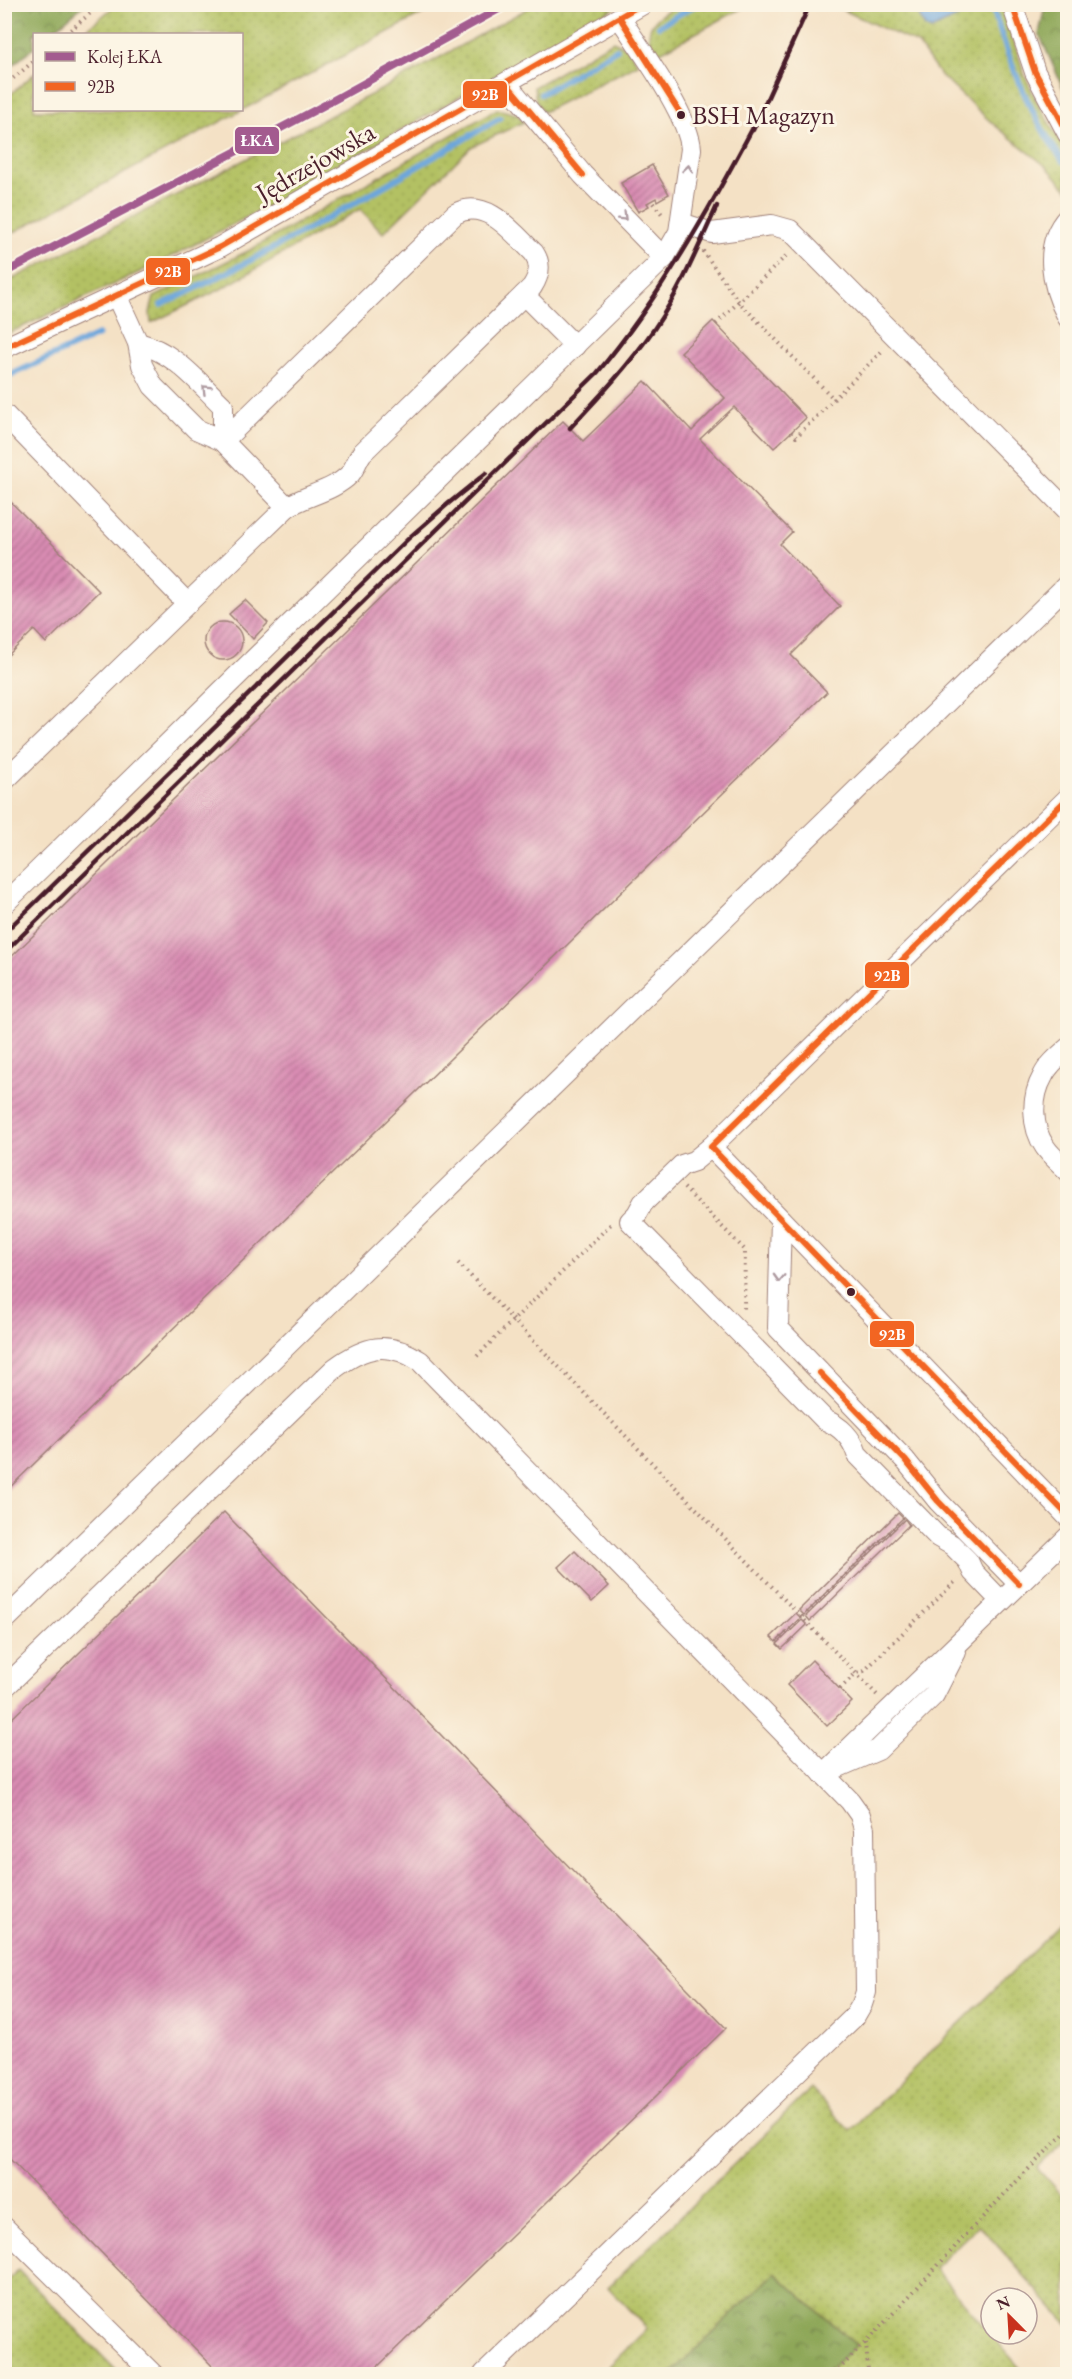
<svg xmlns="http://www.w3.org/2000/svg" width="1072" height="2379" font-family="'EB Garamond',serif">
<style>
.grass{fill:url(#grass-dots);stroke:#7e7047;stroke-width:1.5}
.forest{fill:url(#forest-crowns);stroke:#6c6342;stroke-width:1.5}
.water{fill:#6ca6dc;stroke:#5b6284;stroke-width:1.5}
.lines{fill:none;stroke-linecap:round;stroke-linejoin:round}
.stream{stroke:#6ca6dc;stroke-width:6}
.building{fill:url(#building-hatch)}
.minor-casing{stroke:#9f8078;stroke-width:22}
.path{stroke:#9f8078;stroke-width:4;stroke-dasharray:1.5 4.5;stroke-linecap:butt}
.minor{stroke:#fff;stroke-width:20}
.rail{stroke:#4a1f2b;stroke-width:4.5}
.bus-1-casing{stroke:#fcf5e5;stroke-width:10}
.bus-1{stroke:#f26522;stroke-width:6}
.rail-1-casing{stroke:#fcf5e5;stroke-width:12}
.rail-1{stroke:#a35b8f;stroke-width:8}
.oneway{stroke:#ae9aa0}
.bus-dot{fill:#4a1f2b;stroke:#fcf5e5;stroke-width:2}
.labels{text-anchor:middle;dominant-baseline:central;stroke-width:6;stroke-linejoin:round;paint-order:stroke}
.bus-label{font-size:26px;fill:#4a1f2b;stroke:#fcf5e5;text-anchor:start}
.street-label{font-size:27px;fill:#4a1f2b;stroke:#fcf5e5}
.line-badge{stroke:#fcf5e5;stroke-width:2}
.badge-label{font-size:16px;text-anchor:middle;font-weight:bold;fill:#fff}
</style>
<defs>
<pattern id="grass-dots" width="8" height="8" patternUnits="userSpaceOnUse" patternTransform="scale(1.5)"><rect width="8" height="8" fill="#b3c163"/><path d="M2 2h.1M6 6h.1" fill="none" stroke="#9ba556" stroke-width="1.8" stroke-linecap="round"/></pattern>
<pattern id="forest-crowns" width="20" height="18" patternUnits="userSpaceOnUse" patternTransform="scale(1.5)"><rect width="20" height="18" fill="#8ea759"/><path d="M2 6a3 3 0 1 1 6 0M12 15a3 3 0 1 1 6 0" fill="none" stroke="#76874a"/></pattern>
<pattern id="building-hatch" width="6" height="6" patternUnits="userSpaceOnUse" patternTransform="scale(1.5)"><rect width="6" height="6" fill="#d98cb3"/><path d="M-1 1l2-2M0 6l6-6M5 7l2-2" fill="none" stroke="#b27292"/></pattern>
</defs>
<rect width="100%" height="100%" fill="#fcf5e5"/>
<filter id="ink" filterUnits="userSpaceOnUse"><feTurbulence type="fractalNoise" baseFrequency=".0167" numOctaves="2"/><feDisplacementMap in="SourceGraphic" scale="12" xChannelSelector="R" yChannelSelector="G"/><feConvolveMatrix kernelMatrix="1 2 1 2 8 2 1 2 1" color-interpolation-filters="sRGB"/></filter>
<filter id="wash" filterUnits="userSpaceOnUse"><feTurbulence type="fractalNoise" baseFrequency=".008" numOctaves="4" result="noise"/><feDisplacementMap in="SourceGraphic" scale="24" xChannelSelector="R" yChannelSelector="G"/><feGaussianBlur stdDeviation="1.35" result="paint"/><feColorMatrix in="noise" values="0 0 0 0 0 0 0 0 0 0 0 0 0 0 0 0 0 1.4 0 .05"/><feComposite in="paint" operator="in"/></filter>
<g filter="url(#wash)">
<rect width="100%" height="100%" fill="#f4e1c5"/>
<g class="grass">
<path d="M117,4h322v1l-434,232v-138l29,-25v36h208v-76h-161z"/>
<path d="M534,5h86l-346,198 -113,59 -156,73v-52l381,-196z"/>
<path d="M678,5h70l-93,50 -4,-2c-7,-30 3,-35 27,-48z"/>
<path d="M832,5h82l11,22 52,-20 -1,-2h26l23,71 13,28 29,49v36l-20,-22 -55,-44 -53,-49 -21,-30z"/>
<path d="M613,41l15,7 10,16 -95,48 -7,-11 -2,-14z"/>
<path d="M497,109l20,5 7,8 -53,25 -88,86 -23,-24 -139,80 -70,34 -1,-11 4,-15 96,-47z"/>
<path d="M1067,1918v221l-30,29 30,34v122l-88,-99 -45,43 91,106h-200l30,-30 -80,-71 -105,101h-69l46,-45 -39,-42 203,-198 39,42z"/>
<path d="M18,2270l99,101 3,3h-115v-91z"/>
</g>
<g class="forest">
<path d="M10,4h74v1l-35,29h-15v13l-29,25v-63z"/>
<path d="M1045,5h22v92l-28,-63z"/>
<path d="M775,2273l81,72 -31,29h-155z"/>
</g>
<path class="water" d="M976,4l-2,6 -43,20 -6,-3 -11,-22z"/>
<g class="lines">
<g class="stream">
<path d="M992,4c16,57 37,110 71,157"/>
<path d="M659,26l38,-22"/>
<path d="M541,94l76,-45"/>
<path d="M161,305c117,-55 228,-122 339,-187"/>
<path d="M4,378l94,-43"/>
</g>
</g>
<g id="blocks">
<g class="building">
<path d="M652,165l17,29 -12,7 -1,-3 -9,5 2,3 -11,6 -17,-29z"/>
<path d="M713,321l93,97 -32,30 -40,-41 -34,32 92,93 -12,12 60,62 -49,49 36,37 -823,801v-529l559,-543 20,20 62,-60 47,50 33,-33 -44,-46z"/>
<path d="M4,495l95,96 -53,52 -12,-13 -30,29z"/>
<path d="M245,600l23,23 -15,16 -24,-25z"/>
<circle cx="223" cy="641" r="19"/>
<path d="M224,1512l502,516 -356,346h-150l-216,-221v-427z"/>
<path d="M898,1513l5,5 -99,97 -5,-5z"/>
<path d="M905,1519l4,6 -99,96 -4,-5z"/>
<path d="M575,1551l34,35 -17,16 -34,-35z"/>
<path d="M796,1613l5,5 -25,24 -5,-5z"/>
<path d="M802,1620l5,5 -25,24 -5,-5z"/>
<path d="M812,1660l40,42 -25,24 -40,-41z"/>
</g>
</g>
</g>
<g filter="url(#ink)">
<use href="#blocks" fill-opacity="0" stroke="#9f8078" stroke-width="1.5"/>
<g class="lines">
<defs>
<g id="minor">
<path d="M1012,4l23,68 33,62"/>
<path d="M506,83l77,92 81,83"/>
<path d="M1068,217c-26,28 -16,70 0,101"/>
<path d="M681,223l31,10 60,-8 18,5 278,281"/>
<path d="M524,295l51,51"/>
<path d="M138,343c38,10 58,37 85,63v35"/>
<path d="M4,348l216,-101 423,-243"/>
<path d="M5,415l182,188"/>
<path d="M223,441l232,-227c31,-18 59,20 79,39 8,12 5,23 -2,34l-170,166c-5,7 -7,15 -12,21 -16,17 -44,21 -63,33"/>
<path d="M4,781l283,-274 -64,-66 -27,-12 -43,-43 -11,-21 -4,-22 -21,-46"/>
<path d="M1068,798l-357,349 357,370"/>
<path d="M4,904l660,-646 15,-26 12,-83c-2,-34 -51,-100 -71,-131"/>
<path d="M1068,1048c-9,8 -20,17 -25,28 -12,21 -12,51 2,71 6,9 15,16 23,24"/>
<path d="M711,1147l-17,14 -12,4 -39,38 -6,11 -7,7 195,199c15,6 27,18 32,34l81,83 14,8 16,16 5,11 28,29"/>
<path d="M781,1220l-3,108 127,132 33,41 81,83"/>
<path d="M4,1621l1064,-1037"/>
<path d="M4,1688l331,-320c30,-22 52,-28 85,-7l430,440 10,14 4,14 2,163 -4,12 -7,12 -371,358"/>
<path d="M834,1769l44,-19 56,-55 22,-43"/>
<path d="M823,1774l245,-237"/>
<path d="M4,2227l149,147"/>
</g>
</defs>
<use href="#minor" class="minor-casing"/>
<g class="path">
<path d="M66,34l35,-30"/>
<path d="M4,86l30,-25"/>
<path d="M653,203l9,11"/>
<path d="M703,251l36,51 95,97"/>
<path d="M716,324l73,-71"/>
<path d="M791,432l5,5 88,-88"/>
<path d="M684,1188l61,62 -1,61"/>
<path d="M458,1263l420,433"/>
<path d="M477,1356l134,-132"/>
<path d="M777,1642l122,-119"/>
<path d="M840,1689l16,-16 8,-2 93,-91"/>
<path d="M866,2343l2,27 4,4"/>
<path d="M834,2374c80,-79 152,-165 234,-244"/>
</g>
<use href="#minor" class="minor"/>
<g class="rail">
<path d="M753,130l57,-126"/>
<path d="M570,428c30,-32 59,-63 84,-99 26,-38 44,-81 63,-123"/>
<path d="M4,933l406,-396 39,-34 37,-30"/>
<path d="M4,953l593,-580c63,-75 113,-165 159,-251"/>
</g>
<defs>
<g id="bus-1">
<path d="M1012,4l23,68 33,61"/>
<path d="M620,18l62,98"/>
<path d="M506,83l77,92"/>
<path d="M4,348l216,-101 422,-243"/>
<path d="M1068,798l-357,349 357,369"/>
<path d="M820,1373l85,87 33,41 81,83"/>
</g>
</defs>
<use href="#bus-1" class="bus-1-casing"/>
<use href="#bus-1" class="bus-1"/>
<defs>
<path id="rail-1" d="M4,273l317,-166 187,-103"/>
</defs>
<use href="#rail-1" class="rail-1-casing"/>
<use href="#rail-1" class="rail-1"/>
</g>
<defs><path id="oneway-chevron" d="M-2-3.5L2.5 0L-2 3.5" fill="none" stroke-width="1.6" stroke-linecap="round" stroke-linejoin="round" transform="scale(1.5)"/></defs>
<g class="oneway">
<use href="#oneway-chevron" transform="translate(688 169) rotate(-82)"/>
<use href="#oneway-chevron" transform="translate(623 217) rotate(45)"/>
<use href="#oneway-chevron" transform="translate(206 389) rotate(-136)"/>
<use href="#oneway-chevron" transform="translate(779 1278) rotate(92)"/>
</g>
</g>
<g class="bus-dot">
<circle cx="681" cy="115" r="5"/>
<circle cx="851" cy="1292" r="5"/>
</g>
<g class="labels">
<g class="bus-label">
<text x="692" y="115">BSH Magazyn</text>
</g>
<g class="street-label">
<text transform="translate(315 162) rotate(-30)">Jędrzejowska</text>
</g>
</g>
<g class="line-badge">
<rect x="462" y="80" width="46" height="29" rx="6" fill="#f26522"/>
<rect x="234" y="126" width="46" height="29" rx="6" fill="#a35b8f"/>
<rect x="145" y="257" width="46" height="29" rx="6" fill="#f26522"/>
<rect x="864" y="961" width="46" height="28" rx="6" fill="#f26522"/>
<rect x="869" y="1320" width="46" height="28" rx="6" fill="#f26522"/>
</g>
<g class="badge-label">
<text x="485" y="100">92B</text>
<text x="257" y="146">ŁKA</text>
<text x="168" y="277">92B</text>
<text x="887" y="981">92B</text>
<text x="892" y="1340">92B</text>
</g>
<rect width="1072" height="2379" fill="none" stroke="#fcf5e5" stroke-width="24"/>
<rect x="33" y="33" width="210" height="78" fill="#fcf5e5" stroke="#b59f9b" stroke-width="1.5"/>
<rect x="45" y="52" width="30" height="9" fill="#a35b8f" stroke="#b59f9b" stroke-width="1.5"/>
<text x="87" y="63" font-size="18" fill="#4a1f2b">Kolej ŁKA</text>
<rect x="45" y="82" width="30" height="9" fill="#f26522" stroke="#b59f9b" stroke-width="1.5"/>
<text x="87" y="93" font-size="18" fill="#4a1f2b">92B</text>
<g transform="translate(1009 2316) rotate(336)"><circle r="28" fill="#fcf5e5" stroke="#b59f9b" stroke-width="1.5"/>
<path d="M0-4.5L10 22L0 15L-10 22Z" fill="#c8321e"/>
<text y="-9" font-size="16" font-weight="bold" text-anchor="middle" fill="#4a1f2b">N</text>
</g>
</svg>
